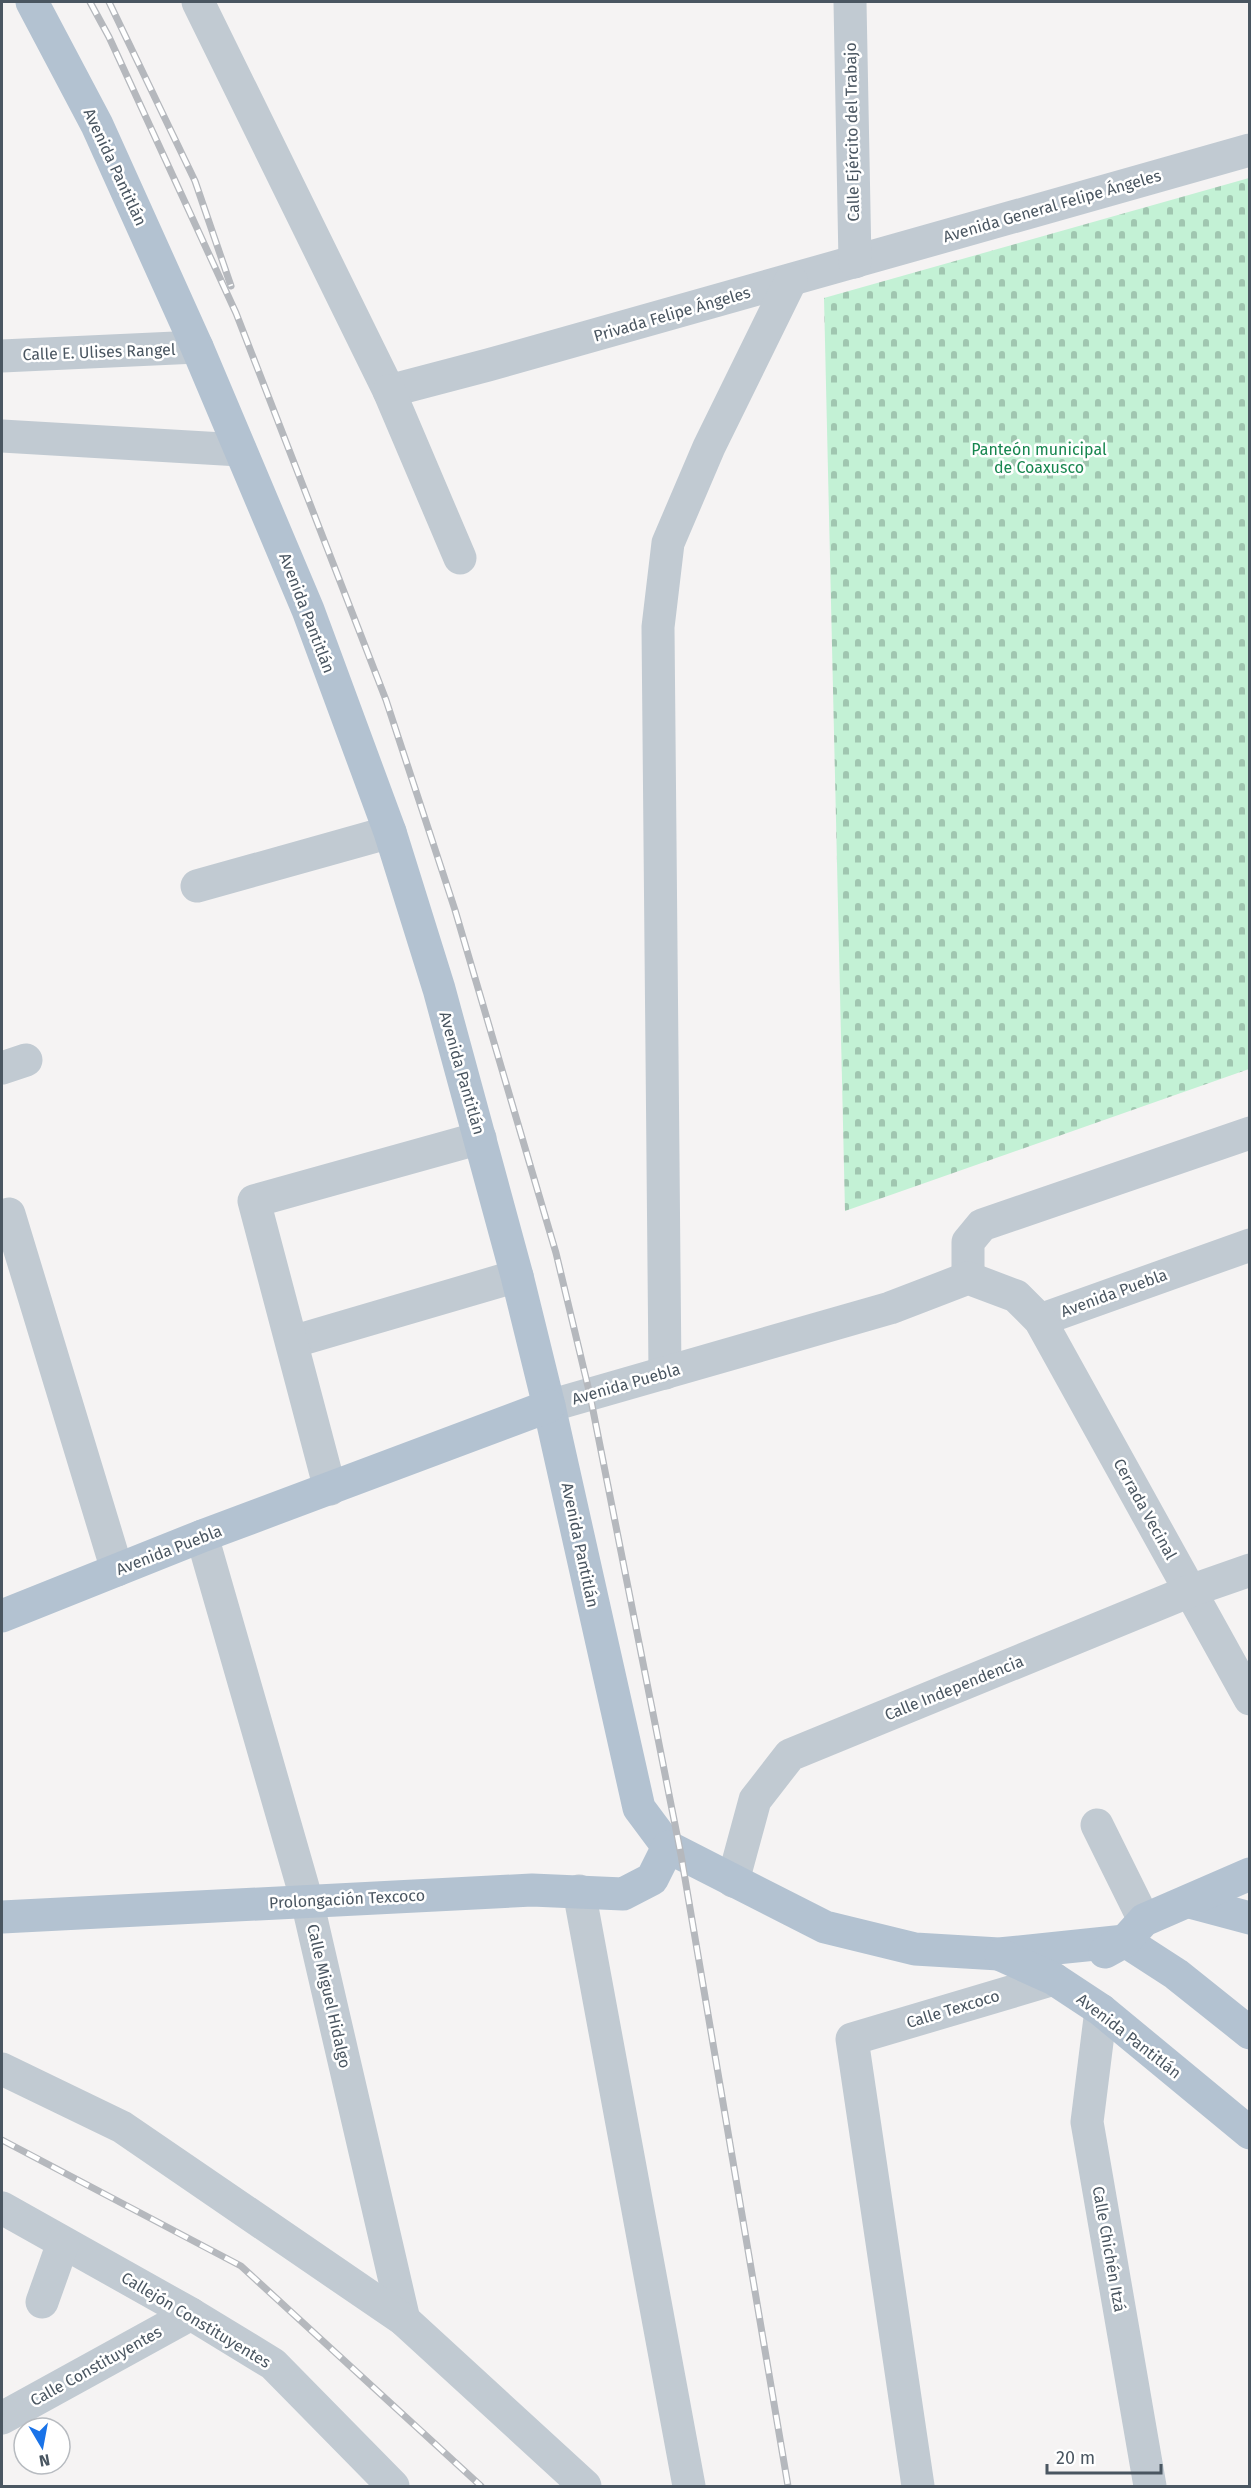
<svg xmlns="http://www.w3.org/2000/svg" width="1251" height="2488" font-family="'Fira Sans',sans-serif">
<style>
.cemetery{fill:url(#cemetery-stones)}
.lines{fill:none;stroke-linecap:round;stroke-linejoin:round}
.minor{stroke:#c1cad2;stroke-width:33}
.major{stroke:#b3c2d1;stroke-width:33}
.rail-casing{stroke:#b5b8bd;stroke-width:7}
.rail{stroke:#fff;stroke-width:4.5;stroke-dasharray:14;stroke-linecap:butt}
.labels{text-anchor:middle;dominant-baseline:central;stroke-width:5;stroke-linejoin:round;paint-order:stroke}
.street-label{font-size:16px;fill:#4a5661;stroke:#fff}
.park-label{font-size:16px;fill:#17864f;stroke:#fff}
</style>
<defs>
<pattern id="cemetery-stones" width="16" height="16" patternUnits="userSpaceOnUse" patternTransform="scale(1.5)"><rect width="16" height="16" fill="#c3f1d5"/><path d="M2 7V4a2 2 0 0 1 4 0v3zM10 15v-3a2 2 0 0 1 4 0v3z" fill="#a0c6b0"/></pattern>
</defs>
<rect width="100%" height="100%" fill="#f5f3f3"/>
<path class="cemetery" d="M1249,178v891l-404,142 -21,-913z"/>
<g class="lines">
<g class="minor">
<path d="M198,2l191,389 99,-26 762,-215"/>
<path d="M850,2l5,260"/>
<path d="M2,356l195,-9"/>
<path d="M389,391l71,167"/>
<path d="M2,436l238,14"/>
<path d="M197,886l193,-54"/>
<path d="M2,1068l24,-8"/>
<path d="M9,1214l108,356"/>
<path d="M968,1278v-36l14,-17 268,-92"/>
<path d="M1040,1320l210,-75"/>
<path d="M292,1342l225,-66"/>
<path d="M665,1373l-7,-746 10,-84 41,-96 82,-167"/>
<path d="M549,1406l341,-98 78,-30 48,18 24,24 210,379"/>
<path d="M330,1489l-76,-288 226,-63"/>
<path d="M202,1536l105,365 97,419"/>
<path d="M1097,1825l47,95"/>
<path d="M733,1881l22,-81 35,-45 400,-164 60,-21"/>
<path d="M579,1891l110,595"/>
<path d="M1101,2010l-14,112 63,364"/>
<path d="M2,2069l120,58 282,193 181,166"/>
<path d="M2,2208l189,106 82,50 120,122"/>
<path d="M42,2302l21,-59"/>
<path d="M2,2418l189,-104"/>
<path d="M918,2486l-66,-447 202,-60"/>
</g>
<g class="major">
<path d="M32,2l65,123 100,222 111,263 82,222 49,157 78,287 32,130 90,402 29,39 157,80 90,22 84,5 126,-13 51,33 74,59"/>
<path d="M2,1616l200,-80 347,-130"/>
<path d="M1190,1902l60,16"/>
<path d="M2,1917l530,-27 91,4 29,-15 16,-32"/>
<path d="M1105,1952l20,-11 19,-21 106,-46"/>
<path d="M1001,1955l53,24 47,31 149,123"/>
</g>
<defs>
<g id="rail">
<path d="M90,2l19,35 127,276 150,387 69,210 101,343 34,142 91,460 107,631"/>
<path d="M109,2l86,179 36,105"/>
<path d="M2,2140l239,126 240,220"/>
</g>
</defs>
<use href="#rail" class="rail-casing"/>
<use href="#rail" class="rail"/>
</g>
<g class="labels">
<g class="street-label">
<text transform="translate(852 132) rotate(-91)">Calle Ejército del Trabajo</text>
<text transform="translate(115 167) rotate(65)">Avenida Pantitlán</text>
<text transform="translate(1052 206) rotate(-16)">Avenida General Felipe Ángeles</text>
<text transform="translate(672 314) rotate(-16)">Privada Felipe Ángeles</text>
<text transform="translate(99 352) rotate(-2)">Calle E. Ulises Rangel</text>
<text transform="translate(307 613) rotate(69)">Avenida Pantitlán</text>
<text transform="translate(462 1073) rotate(74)">Avenida Pantitlán</text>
<text transform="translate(1114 1293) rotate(-20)">Avenida Puebla</text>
<text transform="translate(626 1384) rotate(-16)">Avenida Puebla</text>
<text transform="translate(1145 1509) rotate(61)">Cerrada Vecinal</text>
<text transform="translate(580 1545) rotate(78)">Avenida Pantitlán</text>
<text transform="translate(169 1550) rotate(-21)">Avenida Puebla</text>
<text transform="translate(954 1688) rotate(-22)">Calle Independencia</text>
<text transform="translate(347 1899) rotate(-3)">Prolongación Texcoco</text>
<text transform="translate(329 1996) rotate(77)">Calle Miguel Hidalgo</text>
<text transform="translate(953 2009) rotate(-17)">Calle Texcoco</text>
<text transform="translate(1129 2036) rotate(38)">Avenida Pantitlán</text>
<text transform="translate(1109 2249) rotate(80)">Calle Chichén Itzá</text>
<text transform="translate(196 2320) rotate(31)">Callejón Constituyentes</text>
<text transform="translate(96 2366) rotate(-29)">Calle Constituyentes</text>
</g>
<g class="park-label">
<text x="1039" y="449">Panteón municipal<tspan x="1039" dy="18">de Coaxusco</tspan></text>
</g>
</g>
<rect width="1251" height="2488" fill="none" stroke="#4a5661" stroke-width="6"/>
<g transform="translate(42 2446) rotate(170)"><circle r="28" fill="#ffffff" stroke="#b7bbc0" stroke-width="1.5"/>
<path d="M0-4.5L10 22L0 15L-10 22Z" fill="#1a73e8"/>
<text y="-9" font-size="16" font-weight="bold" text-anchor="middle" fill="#4a5661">N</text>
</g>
<path d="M1047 2464v9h114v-9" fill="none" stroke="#4a5661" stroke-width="3"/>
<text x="1056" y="2464" font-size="18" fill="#4a5661" stroke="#ffffff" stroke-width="4.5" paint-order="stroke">20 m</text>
</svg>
